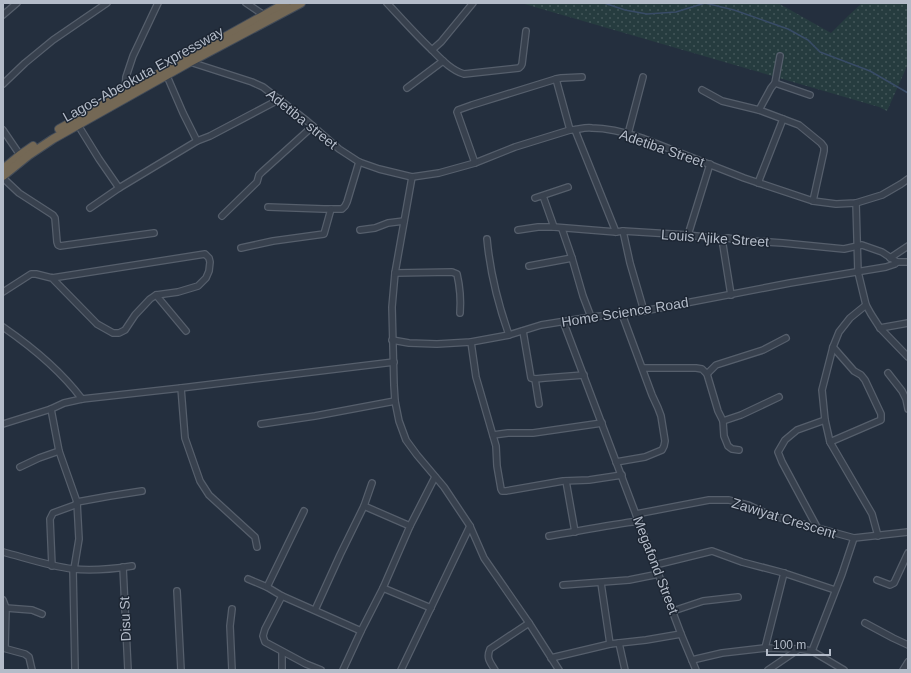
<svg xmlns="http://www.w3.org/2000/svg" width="911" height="673" font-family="Helvetica,sans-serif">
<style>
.grass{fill:url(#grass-dots)}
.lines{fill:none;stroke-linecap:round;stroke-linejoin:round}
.stream{stroke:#394c67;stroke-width:1.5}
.minor-casing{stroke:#565f6c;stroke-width:8}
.highway-casing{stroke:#434c59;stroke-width:10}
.minor{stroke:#38414e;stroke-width:5.5}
.highway{stroke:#746855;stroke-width:8}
.labels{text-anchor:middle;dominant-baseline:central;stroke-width:3;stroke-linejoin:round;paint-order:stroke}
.street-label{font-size:14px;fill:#b4bcc9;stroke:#1d2633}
</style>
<defs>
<pattern id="grass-dots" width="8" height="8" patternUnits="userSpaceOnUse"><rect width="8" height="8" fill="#263c3f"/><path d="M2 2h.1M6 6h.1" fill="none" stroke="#435659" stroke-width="1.8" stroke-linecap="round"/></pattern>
</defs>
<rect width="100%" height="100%" fill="#242f3e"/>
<path class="grass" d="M521,3h257l53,30 17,-17 14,-13h46v61l-21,47 -8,-4z"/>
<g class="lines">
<g class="stream">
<path d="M604,3l21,7 22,4 29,-2 29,-9"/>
<path d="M705,3l29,7 54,19 20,11 12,12 50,19 38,22"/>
</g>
<defs>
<g id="minor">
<path d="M246,3l18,12"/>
<path d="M387,3c15,16 29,32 45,47 9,9 19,20 32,24l55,-6 2,-2 1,-2 4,-33"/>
<path d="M3,15l14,-12"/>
<path d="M432,50l9,-8 32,-39"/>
<path d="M190,62l62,20 11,5 44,34 32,28 20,13 20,7 33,8 27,-4 36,-10 40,-16 55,-17c7,0 14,-3 22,-2 16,0 35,5 50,10l102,40 69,23 23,3 20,-1 26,-8 19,-11 7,-5"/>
<path d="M167,76l16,37 14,28"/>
<path d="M556,79l14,51"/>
<path d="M775,83l35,12"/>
<path d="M3,84l22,-21 28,-23 54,-37"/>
<path d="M407,88l36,-27"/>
<path d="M702,90l20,11 37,9 40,15 22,18 3,4v4l-11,50"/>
<path d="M125,92l1,-15 7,-21 25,-53"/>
<path d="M759,110l12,-22 4,-5 5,-27"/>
<path d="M78,125l21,34 20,29"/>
<path d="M3,130l17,25"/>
<path d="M575,130l41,102"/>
<path d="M628,134l15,-57"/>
<path d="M475,163l-18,-51 1,-2 14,-5 84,-26 5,-1 21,-1"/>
<path d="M412,177l-17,96 -3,34 2,78 1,16 4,20 7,19 11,15 27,32 26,39 14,32 45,65 30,47"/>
<path d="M3,178l16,15 34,22 2,3 2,24 1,3 2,1 94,-13"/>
<path d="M758,183l25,-64"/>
<path d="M543,196l11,31"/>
<path d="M535,198l33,-11"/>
<path d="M856,203l2,69 8,33 5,9 9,14 28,29"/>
<path d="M268,207l56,2h18l3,-3 2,-4 12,-40"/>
<path d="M90,208l29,-20 78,-47 13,-5 70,-37"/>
<path d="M222,216l35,-34 2,-7 3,-3 51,-46"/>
<path d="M562,229l10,29 11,38 8,21"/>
<path d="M360,230l15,-2 13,-5 16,-2"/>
<path d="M518,230l20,-3h16l62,5 7,-1 65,4 34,4 6,-1 9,2 46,3 61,6 18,-4 20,7 15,10h11"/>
<path d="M623,231l7,32 14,48"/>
<path d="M688,235l22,-71"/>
<path d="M487,239c3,33 11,65 22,96"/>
<path d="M722,239l9,56"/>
<path d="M241,248l32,-7 51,-7 7,-25"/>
<path d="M890,258l18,-12"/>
<path d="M529,266l43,-8"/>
<path d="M395,273l57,-1 5,2c3,13 4,26 3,39"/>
<path d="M3,292l28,-18h5l16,4 153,-24 4,4 1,4 -1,9 -3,7 -8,8 -20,6 -22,3 -6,4 -15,16 -10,15 -6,3h-6l-16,-9 -45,-46"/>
<path d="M156,295l30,36"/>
<path d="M866,305l-16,13 -11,14 -6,15 -11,43 3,30 5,22 42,72 6,22"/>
<path d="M563,321l118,313 15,36"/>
<path d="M3,327c29,20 58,44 79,72"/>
<path d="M880,328l28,-5"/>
<path d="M523,331l8,47 4,1 10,-1 39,-3"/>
<path d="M392,340l17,3 28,1 34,-2 38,-7 32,-10 50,-8 31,-3 22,-3 146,-28 96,-16 9,-3 2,-2"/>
<path d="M471,342l5,35 20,69 1,20 4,23 1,2h4l57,-10 26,-1 33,-5"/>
<path d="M643,368h53l6,1 5,5 11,37 5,10 1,15 4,10 4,3 7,1"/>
<path d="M888,373l14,18 4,8 2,10"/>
<path d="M707,374l9,-9 47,-15 23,-12"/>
<path d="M535,379l4,25"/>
<path d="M181,388l4,50 15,43 9,14 46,42 2,10"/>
<path d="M51,409l8,42 18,51 2,37 -5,30"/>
<path d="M723,421l18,-6 38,-18"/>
<path d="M3,424l48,-15 13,-6 18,-4 99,-11 213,-26"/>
<path d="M261,424l54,-8 80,-15"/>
<path d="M493,435l15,-2h25l69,-10"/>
<path d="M830,442l51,-22v-6l-16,-34 -4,-5 -7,-4 -21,-24"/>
<path d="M616,462l29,-5 17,-7 2,-4 1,-5 -4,-25 -3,-8 -6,-13 -30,-81"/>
<path d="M20,467l19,-9 20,-7"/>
<path d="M566,481l9,51"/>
<path d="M364,506l46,20"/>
<path d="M636,514l73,-14h20l19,5 22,10 84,23 54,-6"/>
<path d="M818,529l-36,-67 -4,-10 7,-12 12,-10 28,-10"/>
<path d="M549,536c30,-5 60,-11 90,-15"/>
<path d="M3,552c23,6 46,14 70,17 19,2 40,0 59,-3"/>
<path d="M655,565l57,-14 30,11 42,11 51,17"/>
<path d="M52,566l-2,-47 3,-6 22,-8 2,-3 33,-6 32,-5"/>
<path d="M123,567l5,103"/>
<path d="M73,569l2,101"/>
<path d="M248,579l19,8 15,9 79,35"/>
<path d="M877,580l13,5 4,-2 14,-30"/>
<path d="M601,583l9,61"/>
<path d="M563,585l66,-5 30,-6"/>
<path d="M267,587l37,-76"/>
<path d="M383,588l48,20"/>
<path d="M177,591l4,79"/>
<path d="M282,596l-17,33 -2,7 2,6 41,22 15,6"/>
<path d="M3,600l3,8 -1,40"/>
<path d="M6,608l26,2 10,4"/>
<path d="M315,610l25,-55 24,-49 8,-23"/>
<path d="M673,611l30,-10 35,-4"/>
<path d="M865,623l28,15 15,7"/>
<path d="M619,643l6,27"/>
<path d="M3,648l22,6 4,3 3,13"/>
<path d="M765,648l19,-75"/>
<path d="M812,651l30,-77 12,-36"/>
<path d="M282,652v18"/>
<path d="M551,658l59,-14 36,-4 35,-6"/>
<path d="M692,660l30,-7 43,-5 35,1 12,2 32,19"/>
<path d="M232,670l-2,-44 2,-17"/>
<path d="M343,670l18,-39 22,-43 27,-62 25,-49"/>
<path d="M401,670l69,-144"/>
<path d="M495,670c-5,-8 -9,-12 -5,-21l39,-26"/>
<path d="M768,670l31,-21"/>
<path d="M903,670l5,-8"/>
</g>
<g id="highway">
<path d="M59,129l227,-126"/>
<path d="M3,169l17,-14 13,-9"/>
<path d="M3,176l26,-21 24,-16 137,-77 111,-59"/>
</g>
</defs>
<use href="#minor" class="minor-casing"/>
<use href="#highway" class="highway-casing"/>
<use href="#minor" class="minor"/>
<use href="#highway" class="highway"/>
</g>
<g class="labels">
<g class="street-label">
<text transform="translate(143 74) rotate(-29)">Lagos-Abeokuta Expressway</text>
<text transform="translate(302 119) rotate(39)">Adetiba street</text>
<text transform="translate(662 148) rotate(19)">Adetiba Street</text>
<text transform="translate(715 238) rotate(4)">Louis Ajike Street</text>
<text transform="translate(625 312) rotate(-9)">Home Science Road</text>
<text transform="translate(784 518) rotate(17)">Zawiyat Crescent</text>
<text transform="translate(656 565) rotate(69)">Megafond Street</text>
<text transform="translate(125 619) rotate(-92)">Disu St</text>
</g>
</g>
<rect width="911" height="673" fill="none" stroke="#b4bcc9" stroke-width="8"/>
<path d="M767 649v6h63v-6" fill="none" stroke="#b4bcc9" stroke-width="2"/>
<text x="773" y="649" font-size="12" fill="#b4bcc9" stroke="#1d2633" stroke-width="3" paint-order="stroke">100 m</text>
</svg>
